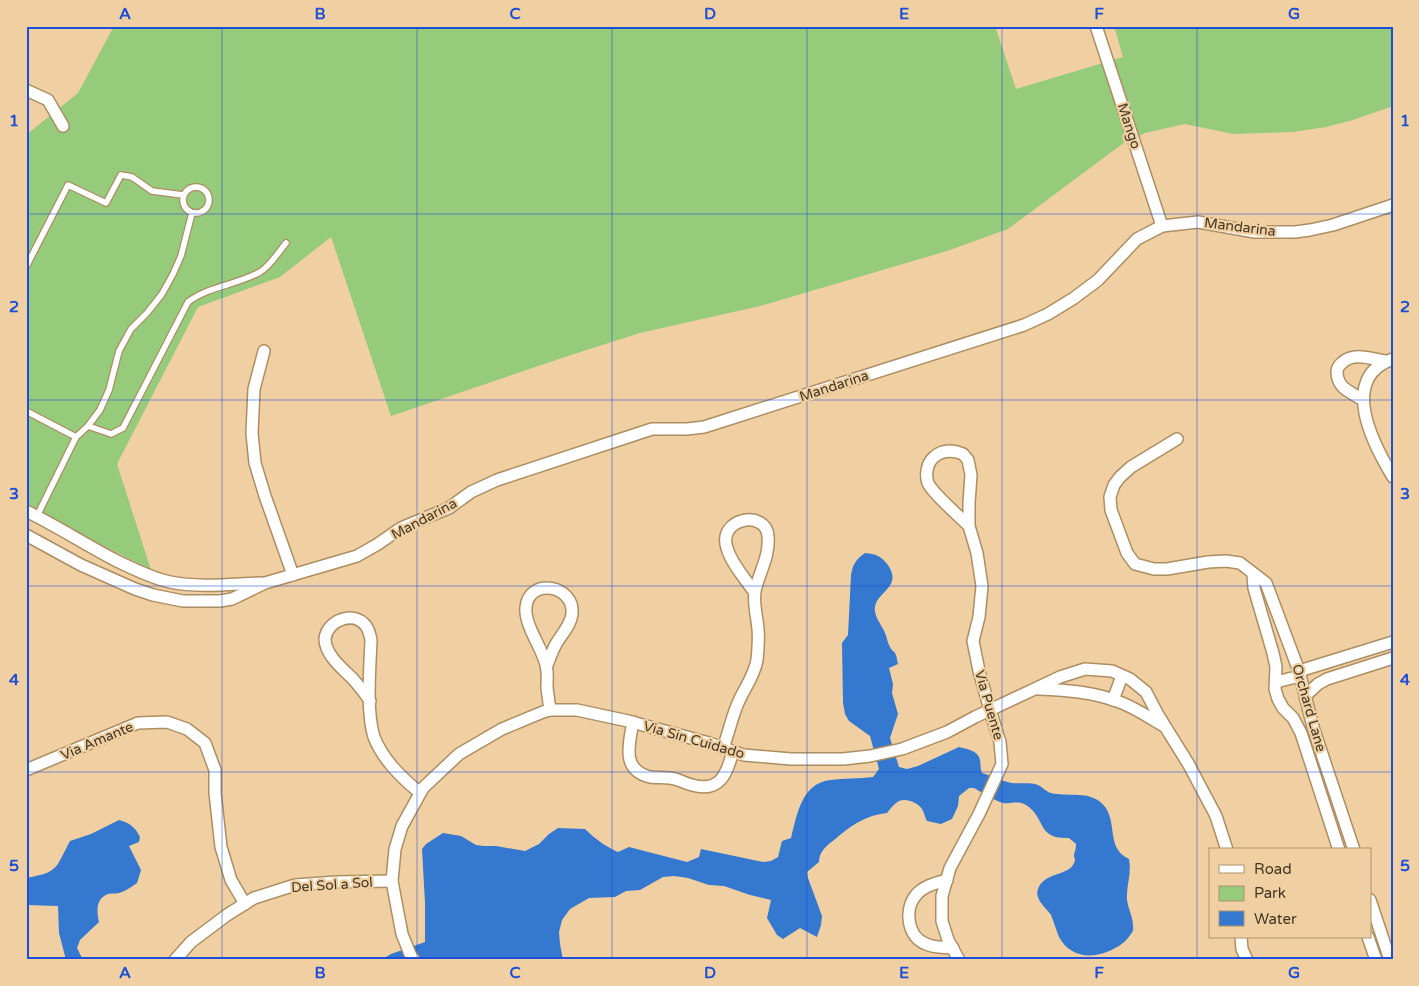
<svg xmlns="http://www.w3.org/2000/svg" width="1419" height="986" font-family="'Varela Round',sans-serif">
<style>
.green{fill:#96cb7c}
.water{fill:#3478d0}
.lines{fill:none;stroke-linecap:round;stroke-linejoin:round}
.service-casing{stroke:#ac8e62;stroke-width:8}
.minor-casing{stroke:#ac8e62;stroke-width:14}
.service{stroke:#fff;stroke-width:5.5}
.minor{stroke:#fff;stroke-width:11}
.grid{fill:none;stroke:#1d4ed8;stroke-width:1;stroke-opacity:0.55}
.labels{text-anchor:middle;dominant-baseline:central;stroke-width:4.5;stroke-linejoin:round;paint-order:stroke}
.street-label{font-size:14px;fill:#433623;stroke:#f0d0a2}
.neatline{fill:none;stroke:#1d4ed8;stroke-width:2}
.grid-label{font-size:16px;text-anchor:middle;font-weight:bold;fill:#1d4ed8}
</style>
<rect width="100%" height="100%" fill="#f0d0a2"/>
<path class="green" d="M114,26h881l21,63 107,-32 -9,-31h279v80l-40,14 -27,7 -33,5 -60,2 -48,-10 -40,9 -20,9 -117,87 -61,22 -187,55 -120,27 -66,21 -183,62 -60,-179 -51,40 -82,30 -81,157 34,106 -125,-64v-371l52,-42z"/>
<g class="water">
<path d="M865,553c11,1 16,3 23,12 16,24 -16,27 -13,47 2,8 5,11 8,17 4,6 4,13 7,18 1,3 4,4 5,6 2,3 2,8 3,11l-9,4 4,16 -1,9 6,21 -8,24 9,29 8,2 11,-3 41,-19c8,2 20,4 21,13 1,6 0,8 2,13 10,3 20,8 29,10 9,1 19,-1 27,2 5,2 8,7 13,8 16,4 34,-2 48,8 22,16 4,46 30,58 3,14 -3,27 -2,41 2,12 7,18 6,31 -3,4 -6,9 -10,12 -20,15 -50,20 -64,-6 -3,-7 -5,-15 -8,-22 -5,-7 -17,-16 -13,-26 6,-17 31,-13 36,-26 2,-4 0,-4 0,-8 1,-4 2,-6 2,-11l-7,-6c-33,1 -22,-19 -43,-33 -8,-5 -15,-1 -23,-2 -10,-3 -20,-10 -29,-15h-5l-10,8 -1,10 -6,13 -11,5 -14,-3c-2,-3 -3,-9 -5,-12 -4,-6 -15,-11 -23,-8 -4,2 -9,8 -12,12 -21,2 -37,13 -53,27 -8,6 -15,12 -15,22l-12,10 1,6 14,38 -1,9 -4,12 -17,-9 -17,11 -6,-4 -10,-17 4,-18 -21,-5 -26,-9 -15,-1 -21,-7 -14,-2 -11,1 -23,13 -14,1 -11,6 -26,1 -19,11 -8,11 -3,12 1,12 3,16h-182l10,-6 34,-12v-39l-3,-54 4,-5 17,-11 18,3 15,9 8,1h12l29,5 14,-7 10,-10 9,-6 27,1c10,10 20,17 33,23l11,-5 58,15 12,-5 2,-8 62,13 8,-1 7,-4 4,-16 9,-3c6,-23 10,-54 39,-58 14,-2 29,-1 43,-3l6,-8 -9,-33 -21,-15 -4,-7 -2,-11 -1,-60 6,-8 3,-60c2,-11 5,-16 14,-22z"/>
<path d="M119,820c11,3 16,7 21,17l-1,5 -10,4 12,24 -4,13c-6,4 -11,8 -18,10 -4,1 -7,0 -11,1 -13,5 -11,18 -9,28l-19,18 -3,8 6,12h-17l-7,-27 -1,-27 -32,-1v-27c33,-6 29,-9 44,-37l21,-7z"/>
</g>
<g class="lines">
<defs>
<g id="service">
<circle cx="196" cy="200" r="13"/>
<path d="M26,267l42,-82 38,18 15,-28 11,2 20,14 31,4"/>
<path d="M26,411l50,26"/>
<path d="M88,426l23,8 12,-6 65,-126c21,-16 49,-17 72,-30 10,-6 18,-19 26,-29"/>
<path d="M37,516l39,-79 12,-11 12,-16 9,-20 10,-39 12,-22 16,-16 15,-19 11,-20 8,-18 11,-43"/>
</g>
<g id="minor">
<path d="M1096,26l66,200"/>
<path d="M26,90l22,10 15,26"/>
<path d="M264,351l-10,38 -2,44 3,30 10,33 28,79"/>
<path d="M1393,359c-55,18 -20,85 0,118"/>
<path d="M1363,400c-6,-4 -15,-8 -20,-13 -4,-4 -6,-9 -6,-15 0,-4 2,-7 6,-10 11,-10 29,-3 42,-1"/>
<path d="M1177,439l-46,28 -11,10 -6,8 -4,12 1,13 16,43 8,11 19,5h13l41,-7 18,-1 14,2 26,20 33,88 14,56 41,123"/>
<path d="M26,511c31,15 60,34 91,50 17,8 34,17 53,21 30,6 61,2 91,1"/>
<path d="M26,535l55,30 54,24 18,6 30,6h37l12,-2 33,-16 92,-27 21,-12 23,-16 48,-20 22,-16 26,-12 155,-51h35l17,-2 320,-102 24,-11 26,-16 24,-18 39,-41 25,-13 36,-4 57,10h40l15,-2 23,-5 60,-20"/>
<path d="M1253,574l1,14 19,65 3,14 -1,22 3,10 5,9 10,10 8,15 38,117"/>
<path d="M547,665c3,-7 5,-14 9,-21 5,-9 15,-19 16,-30 3,-29 -43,-37 -46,-7 -2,18 16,40 20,58 2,7 1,15 1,23 1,7 2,15 3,22"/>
<path d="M1299,671l94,-29"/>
<path d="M1276,682l24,-6"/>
<path d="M1038,689c29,1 57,3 84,14 15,6 28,15 42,23"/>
<path d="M1305,696l13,-12 9,-5 66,-21"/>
<path d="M1113,700l9,-24"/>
<path d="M370,701c-5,-8 -11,-15 -17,-22 -10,-10 -28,-24 -28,-40 2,-19 29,-29 41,-13 3,4 4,9 5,14 -1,27 -5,72 3,97 9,23 28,41 46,56"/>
<path d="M633,722c-4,22 -12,48 17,55 7,1 13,0 20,1 8,1 14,5 22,7 28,8 35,-11 41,-34"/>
<path d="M723,748c5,-13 8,-27 13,-40 6,-17 18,-30 21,-48 1,-10 2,-21 1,-31 -1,-12 -5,-26 -3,-38 4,-18 15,-35 13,-55 -2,-27 -51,-18 -41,12 4,15 19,32 28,45"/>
<path d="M26,770l112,-47 29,-1 20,7 18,14 10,27v23l6,54 10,33 14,24"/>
<path d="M947,880c-11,3 -24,6 -31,15 -12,14 -9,42 10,49 8,4 18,3 27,4"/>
<path d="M1370,900l20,60"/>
<path d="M1241,937l1,12 5,11"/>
<path d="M1368,937l8,23"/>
<path d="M175,960l16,-18 36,-27 27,-17 41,-13 41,-3 56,-1"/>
<path d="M414,960l-4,-6 -8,-20 -10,-53 3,-32 7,-23 21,-38 36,-34 43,-25 41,-17 7,-2h27l51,11 81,22 35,12 47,4h52l27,-3 32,-7 45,-17 28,-15 85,-40 25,-8 27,2 18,8 16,13 12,23 31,50 27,51 11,34"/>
<path d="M959,960l-11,-20 -6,-19v-25l8,-28 29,-54 23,-50 -2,-22 -10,-32 -11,-39 -6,-30 6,-24 3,-31 -5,-33 -8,-27v-23l2,-28 -3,-15 -5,-6c-10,-4 -20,-5 -29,3 -7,6 -9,18 -6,26 4,10 32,34 41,43"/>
</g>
</defs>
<use href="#service" class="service-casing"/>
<use href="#minor" class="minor-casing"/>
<use href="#service" class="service"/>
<use href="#minor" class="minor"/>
</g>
<path class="grid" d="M222,26v934M417,26v934M612,26v934M807,26v934M1002,26v934M1197,26v934M26,214h1367M26,400h1367M26,586h1367M26,772h1367"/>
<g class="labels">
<g class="street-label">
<text transform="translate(1129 126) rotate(72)">Mango</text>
<text transform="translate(1240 227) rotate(7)">Mandarina</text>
<text transform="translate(834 386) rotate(-18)">Mandarina</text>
<text transform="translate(424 519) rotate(-28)">Mandarina</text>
<text transform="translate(989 705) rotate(74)">Via Puente</text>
<text transform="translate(1309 708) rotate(74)">Orchard Lane</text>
<text transform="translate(694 740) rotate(16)">Via Sin Cuidado</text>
<text transform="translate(97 741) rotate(-23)">Via Amante</text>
<text transform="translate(332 885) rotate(-4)">Del Sol a Sol</text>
</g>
</g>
<rect width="1419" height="986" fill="none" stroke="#f0d0a2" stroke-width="55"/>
<rect x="1209" y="848" width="162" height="90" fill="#f0d0a2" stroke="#ab926f"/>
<rect x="1219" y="865" width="25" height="8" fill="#ffffff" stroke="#ab926f"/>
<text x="1254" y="874" font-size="15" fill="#433623">Road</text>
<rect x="1219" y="886" width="25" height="15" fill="#96cb7c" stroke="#ab926f"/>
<text x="1254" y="898" font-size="15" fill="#433623">Park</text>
<rect x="1219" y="911" width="25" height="15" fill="#3478d0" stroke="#ab926f"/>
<text x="1254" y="924" font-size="15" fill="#433623">Water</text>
<rect x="28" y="28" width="1364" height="930" class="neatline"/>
<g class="grid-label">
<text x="125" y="19">A</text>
<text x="320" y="19">B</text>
<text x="515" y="19">C</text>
<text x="710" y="19">D</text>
<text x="904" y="19">E</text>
<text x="1099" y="19">F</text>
<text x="1294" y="19">G</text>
<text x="14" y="126">1</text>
<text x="1405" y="126">1</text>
<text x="14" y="312">2</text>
<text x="1405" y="312">2</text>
<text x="14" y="499">3</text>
<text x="1405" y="499">3</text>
<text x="14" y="685">4</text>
<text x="1405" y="685">4</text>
<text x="14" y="871">5</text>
<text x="1405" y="871">5</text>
<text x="125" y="978">A</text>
<text x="320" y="978">B</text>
<text x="515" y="978">C</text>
<text x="710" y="978">D</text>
<text x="904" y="978">E</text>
<text x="1099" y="978">F</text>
<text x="1294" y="978">G</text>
</g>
</svg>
